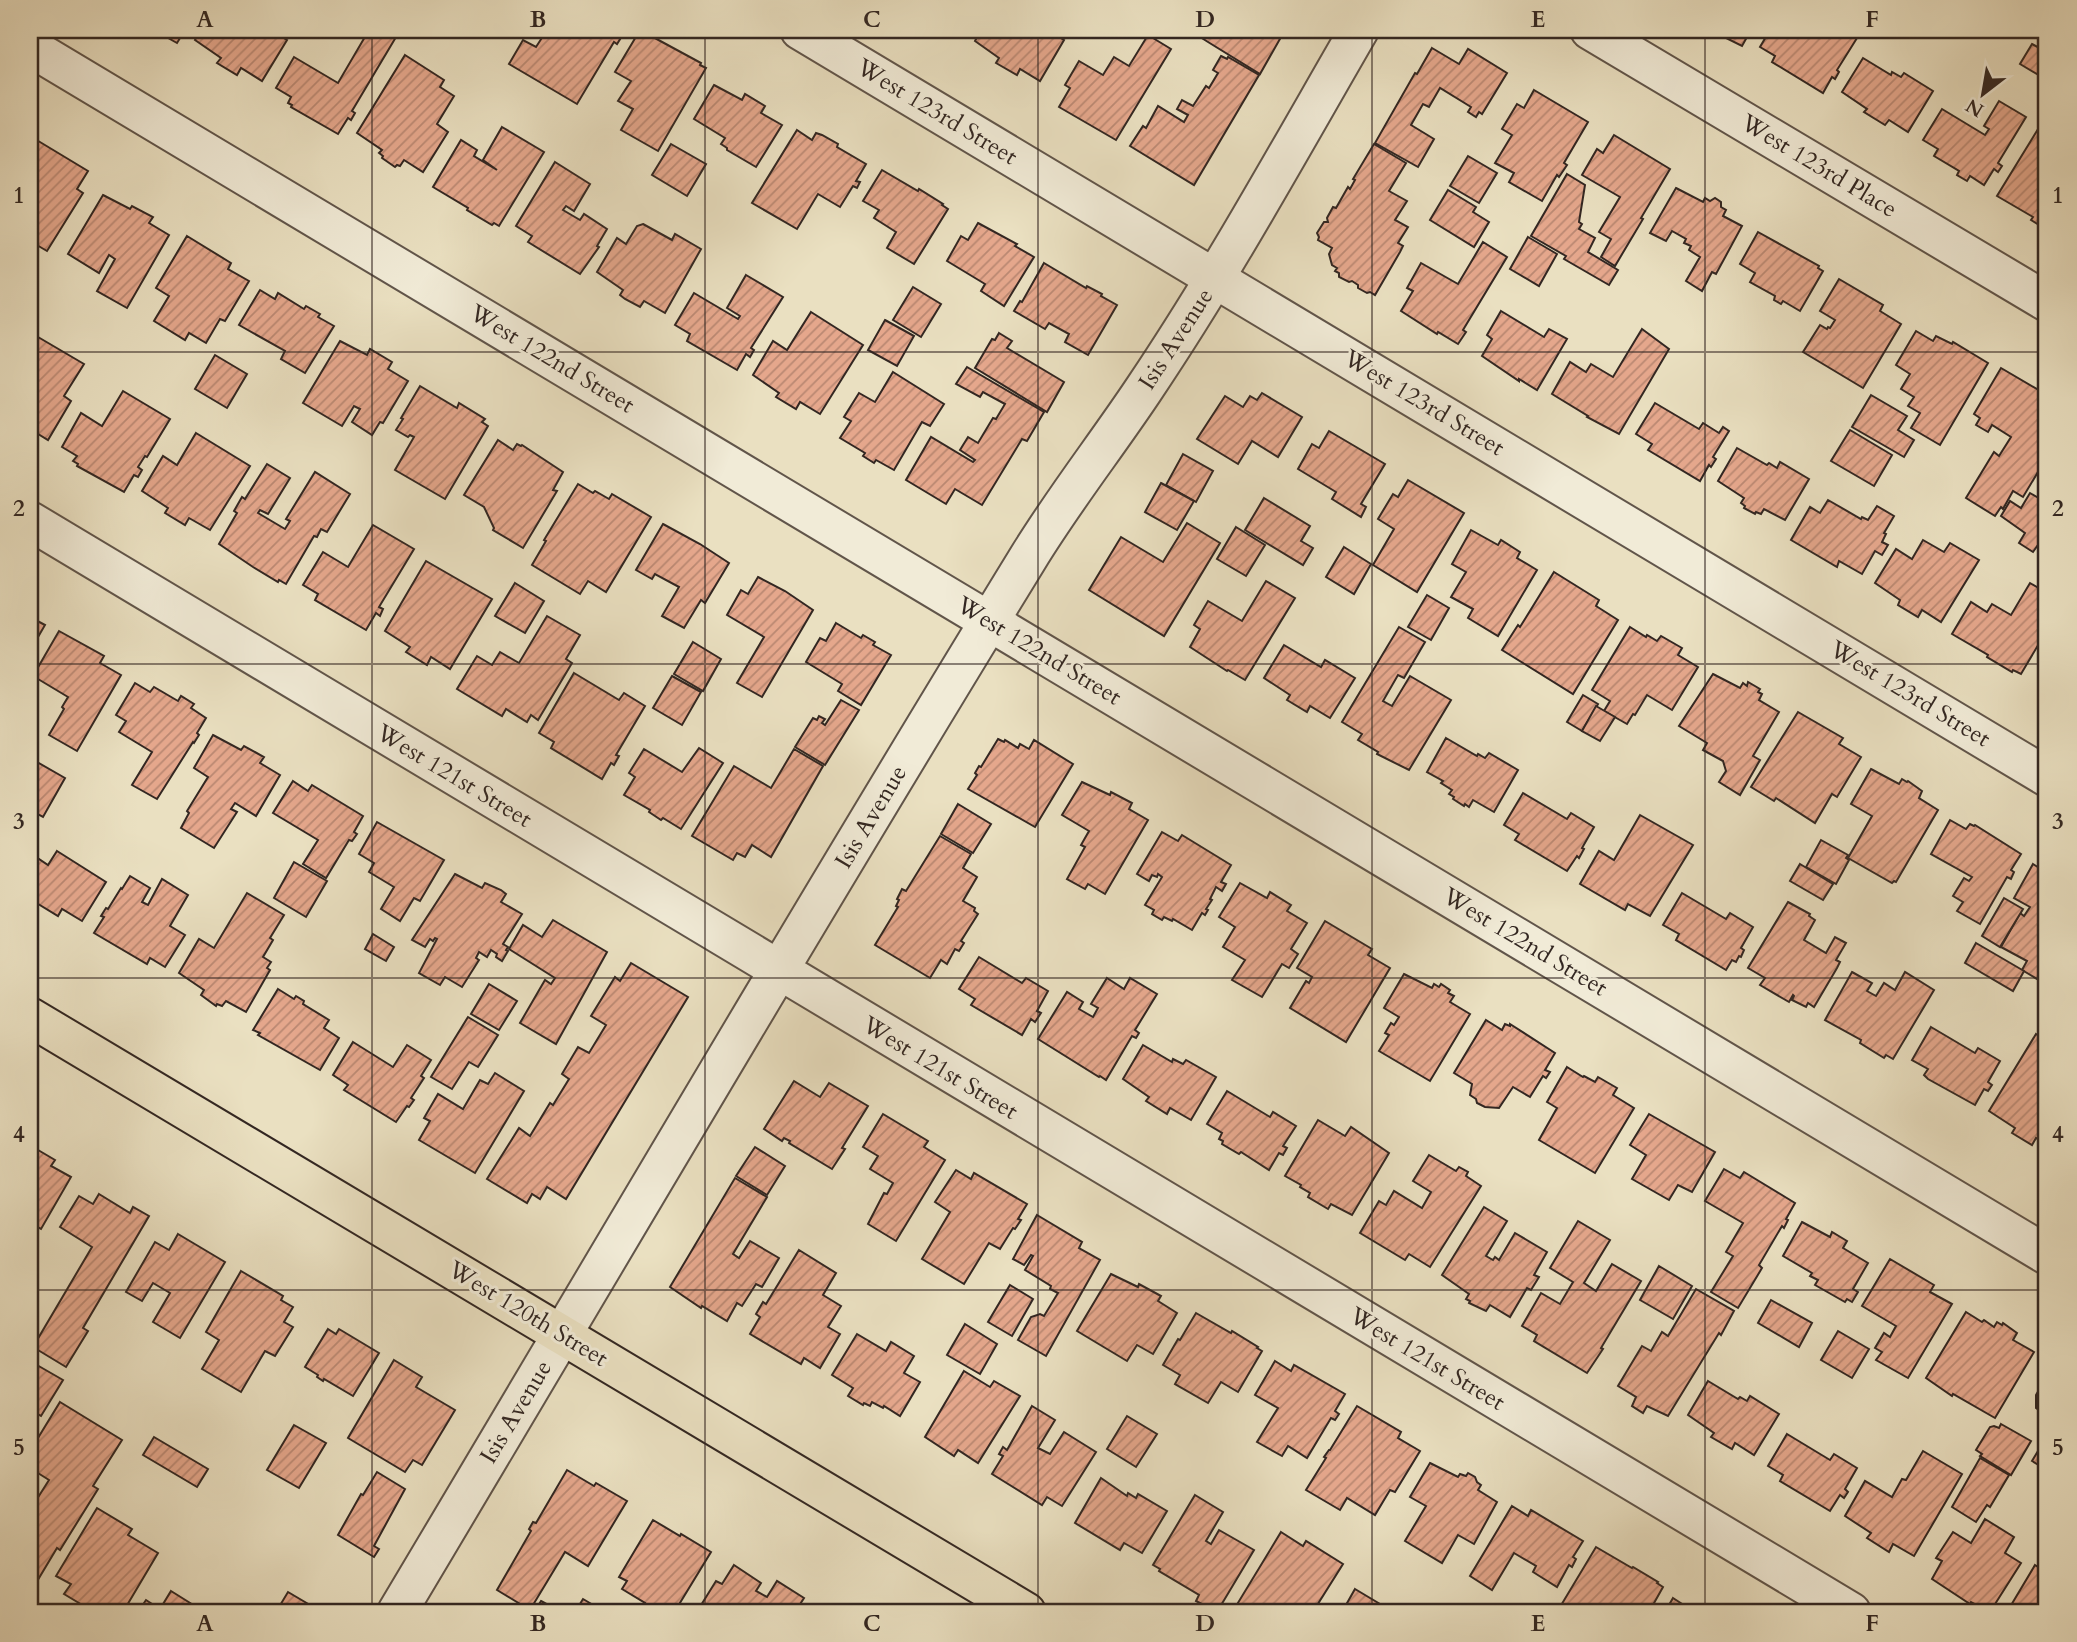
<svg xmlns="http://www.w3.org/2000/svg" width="2077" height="1642" font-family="Cardo,serif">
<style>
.building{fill:url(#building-hatch);stroke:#332722;stroke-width:2}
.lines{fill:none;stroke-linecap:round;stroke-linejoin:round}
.minor-casing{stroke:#61554a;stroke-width:42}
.major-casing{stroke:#332722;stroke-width:42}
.minor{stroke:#f1ebd7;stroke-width:38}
.major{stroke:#eae0c1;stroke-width:38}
.grid{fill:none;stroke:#332722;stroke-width:2;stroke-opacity:0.55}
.labels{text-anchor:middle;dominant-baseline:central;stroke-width:6;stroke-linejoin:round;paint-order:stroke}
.street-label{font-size:24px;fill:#332722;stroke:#f1ebd7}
.neatline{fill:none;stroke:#332722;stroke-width:2.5}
.grid-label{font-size:23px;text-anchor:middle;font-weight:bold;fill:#332722}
</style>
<defs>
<pattern id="building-hatch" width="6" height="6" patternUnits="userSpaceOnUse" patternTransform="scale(1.75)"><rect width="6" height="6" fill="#e5a78c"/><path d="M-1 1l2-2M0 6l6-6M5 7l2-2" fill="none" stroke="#ba8872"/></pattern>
</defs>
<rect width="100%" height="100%" fill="#eae0c1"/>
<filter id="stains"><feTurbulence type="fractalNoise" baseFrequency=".00286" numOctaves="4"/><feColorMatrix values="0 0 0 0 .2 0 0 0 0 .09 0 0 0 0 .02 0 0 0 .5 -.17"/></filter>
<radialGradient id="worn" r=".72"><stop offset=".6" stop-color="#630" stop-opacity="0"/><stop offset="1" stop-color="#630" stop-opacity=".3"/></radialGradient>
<g class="building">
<path d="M154,30h31l-8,13z"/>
<path d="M201,30h69l17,10 -25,41 -21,-13 -4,7 -20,-12 4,-5 -26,-18z"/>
<path d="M369,30h25l5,2 -47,79 3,2 -4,7 -3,-2 -10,16 -47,-27 1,-2 -4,-2 3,-6 -15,-9 18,-31 44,26z"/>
<path d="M547,30h75l-3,4 3,2 -5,8 -3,-2 -37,62 -68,-40 14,-24 13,7z"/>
<path d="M640,30l61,33 -1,2 6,3 -48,83 -37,-21 12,-21 -15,-8 13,-20 -16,-9z"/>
<path d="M981,30h66l17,10 -24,41 -20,-12 -3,6 -21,-12 3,-5 -24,-17z"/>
<path d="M1195,30l58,1 32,-1 -25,44 -52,-32 -14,-9z"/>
<path d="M1710,30h41l-9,16z"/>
<path d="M1770,30l34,1 58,-1 -25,40 2,2 -4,7 -3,-2 -9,16 -51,-31 3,-6 -15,-9z"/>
<path d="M1148,35l23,14 -55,91 -57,-33 11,-19 -5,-3 14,-24 24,14 11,-18 15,9z"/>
<path d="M2032,44l15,8v28l-27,-16z"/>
<path d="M1432,48l27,16 9,-15 39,24 -25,41 -3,-2 -3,5 -8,-5 3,-5 -31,-19 -11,19 -6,-3 -12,21 23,14 -16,28 -43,-24 40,-70 2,1z"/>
<path d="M405,55l39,25 -4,7 14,9 -17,28 11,8 -25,40 -19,-12 -4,6 -3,-1 -2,2 -13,-9 1,-2 -4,-3 3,-3 -25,-17z"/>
<path d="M1221,56l6,3 1,-2 31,18 -65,110 -64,-39 13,-20 3,2 12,-22 26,16 4,-7 -11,-6 5,-9 11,6 13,-20 3,2 9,-15 -5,-3z"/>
<path d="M1863,58l28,17 1,-3 9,5 3,-4 29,18 -25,41 -19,-12 -4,5 -21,-13 3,-3 -25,-17z"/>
<path d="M714,85l28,15 3,-6 20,12 -4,7 21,12 -26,42 -29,-17v-2l-6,-4 4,-6 -31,-19z"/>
<path d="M1534,90l54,32 -24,41 3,2 -8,12 -2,-2 -15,26 -33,-19 5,-9 -19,-10 17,-28 -10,-6 15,-25 7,4z"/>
<path d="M1999,101l27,16 -28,46 4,3 -4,6 -4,-3 -10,16 -14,-9 -3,5 -10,-6 2,-4 -25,-15 4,-7 -15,-9 19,-31 43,26 4,-6 -5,-3z"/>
<path d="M2047,106v124l-16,-10 2,-3 -36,-21 49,-80 -3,-2z"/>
<path d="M502,127l42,25 -45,74 -5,-3 -2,2 -25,-15 1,-2 -35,-21 28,-47 16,10 -3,6 23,14 -14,-10z"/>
<path d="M797,130l15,10 4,-7 6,2 16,9 -1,3 29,17 -10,17 4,1 -3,6 -4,-2 -13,21 -22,-13 -21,35 -45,-26z"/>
<path d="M1614,135l56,34 -29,49 2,1 -28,47 -14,-9 10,-18 -12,-7 21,-35 -38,-22 15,-26 6,4z"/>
<path d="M30,136l58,35 -11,18 6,4 -36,58 -17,-10z"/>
<path d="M671,144l35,20 -19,32 -35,-21z"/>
<path d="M1374,144l32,19 -17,28 18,10 -12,19 13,7 -10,16 5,3 -3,6 -25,43 -5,-3 -3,1 -9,-5v-3l-6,-4 -3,1 -10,-5v-4l-4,-2 2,-3 -5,-3 -3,-11 3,-6 -14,-8 1,-3 -2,-4 7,-11h4l-1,-4 6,-11 3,1 12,-21 2,2 5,-9 -2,-1z"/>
<path d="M1468,156l29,17 -18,30 -29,-17z"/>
<path d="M555,162l35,22 -16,27 -8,-5 -3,4 17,10 4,-6 23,15 -10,17 2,1 -19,27 -52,-32 4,-6 -16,-10z"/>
<path d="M882,170l36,21 1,-2 24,15 -1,1 6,4 -34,55 -27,-16 9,-16 -22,-14 5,-8 -16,-9z"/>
<path d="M1567,174l18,11 -6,37 3,2 -3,5 16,9 -7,14 30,18 -9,15 -45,-26 2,-3 -35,-20z"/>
<path d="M1676,188l27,14 2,-4 5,3 5,-3 6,4v5l5,3 -3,6 19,10 -26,48 -4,-2 -10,19 -16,-10 14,-24 -11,-7 2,-4 -7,-3 2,-4 -14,-8 -6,10 -16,-8z"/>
<path d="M1448,190l28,17 -3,5 16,10 -15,25 -44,-27z"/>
<path d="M103,195l27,14 2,-3 21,11 -4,6 20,12 -42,73 -30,-17 18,-32 -6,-4 -10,18 -31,-19z"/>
<path d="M978,223l39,21 -2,2 19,11 -30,49 -23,-15 4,-7 -38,-23 14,-25 7,4z"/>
<path d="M643,224l29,16 3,-6 26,15 -36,64 -21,-12 -4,6 -15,-8 -5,-4 3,-5 -26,-18 20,-34 9,6 11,-18z"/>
<path d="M1758,232l61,34 -1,2 5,3 -23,40 -17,-10 -2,3 -7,-4 1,-4 -25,-14 5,-9 -15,-9z"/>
<path d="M187,236l44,27 -3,6 21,12 -24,40 -5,-2 -14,24 -17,-10 -4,7 -31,-19 15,-25 -13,-8z"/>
<path d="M1528,237l29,17 -18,32 -29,-17z"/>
<path d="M1483,242l24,15 -44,73 3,2 -8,12 -20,-12 -1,2 -36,-23 12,-20 -6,-3 14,-25 37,21z"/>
<path d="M1044,263l42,25 1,-2 15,8 -1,2 16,9 -29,50 -23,-13 4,-8 -20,-11 -4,6 -31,-18 6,-10 2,1z"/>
<path d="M746,275l37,22 -32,51 3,2 -4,7 -4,-3 -9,16 -50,-29 3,-7 -15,-9 19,-32 44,26 2,-3 -13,-8z"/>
<path d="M1839,279l44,26 -3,6 21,13 -38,64 -60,-36 17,-27 7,4 1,-2 2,1 5,-8 -15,-9z"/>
<path d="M913,287l28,17 -20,33 -28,-17z"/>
<path d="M260,290l15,9 3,-6 26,16 2,-3 14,8 -2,3 16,9 -29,47 -24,-14 4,-8 -46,-26z"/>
<path d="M1501,311l43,26 5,-8 18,10 -30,51 -18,-11v2l-37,-25 10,-17 -5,-4z"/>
<path d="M811,312l52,33 -43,69 -20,-12 -4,7 -20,-12 3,-4 -26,-18 20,-34 14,9z"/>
<path d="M885,320l29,16 -17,30 -29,-16z"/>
<path d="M1642,329l27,20 -50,85 -32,-17 1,-1 -36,-22 18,-32 16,10 5,-8 22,13z"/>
<path d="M1916,331l17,10 3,-5 16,8 1,-2 35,21 -48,82 -29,-17 9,-15 -12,-7 6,-9 -13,-8 9,-15 -14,-9z"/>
<path d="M999,333l13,8 -5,7 57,34 -17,30 -72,-44 17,-29 3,1z"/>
<path d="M38,337l46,27 -20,32 7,5 -23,39 -18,-11v-78z"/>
<path d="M340,341l27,14 3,-6 22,13 -4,7 20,12 -25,42 -3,-1 -8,13 -20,-13 8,-13 -6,-3 -12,20 -39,-23z"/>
<path d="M215,355l32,19 -20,34 -32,-19z"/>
<path d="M967,367l77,45 -17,29 -5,-2 -40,66 -27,-16 -9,15 -40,-24 25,-43 42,25 2,-2 -15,-10 8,-13 10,6 15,-25 3,1 9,-15 -22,-12 -3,5 -24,-13z"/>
<path d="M2001,368l46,27 -3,6 3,2v43l-4,7 4,4 -24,40 -10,-6 -10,18 -2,-2 -6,9 -29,-18 28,-46 5,4 12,-19 -19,-12 -4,7 -12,-7 4,-7 -6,-4z"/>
<path d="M893,372l51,32 -14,22 -8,-4 -28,48 -18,-10 -2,3 -11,-7 2,-3 -25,-15 11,-17 -7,-4 15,-24 16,9z"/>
<path d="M420,386l37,22 2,-5 26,16 -3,3 6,4 -43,73 -50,-29 19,-33 -4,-2 -2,2 -12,-7 7,-11 -2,-1z"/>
<path d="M123,391l47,28 -23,38 -2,-1 -7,11 4,3 -4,7 -4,-2 -10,17 -47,-26 1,-2 -5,-3 4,-5 -15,-9 19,-34 21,13z"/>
<path d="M1262,393l40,24 -24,40 -26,-16 -14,23 -41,-25 28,-43 18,11 7,-11 7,4z"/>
<path d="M1871,395l36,21 -9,14 16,10 -10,17 -52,-30z"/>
<path d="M1655,403l44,26 4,-6 16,10 4,-6 6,4 -16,26 3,2 -5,8 -2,-2 -9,16 -52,-31 4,-6 -16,-10z"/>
<path d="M1850,430l42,25 -18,31 -43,-25z"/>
<path d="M1329,431l56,33 -24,40 5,3 -5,10 -29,-18 4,-7 -38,-23 14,-25 7,4z"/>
<path d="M196,433l54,33 -40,64 -21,-12 -4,7 -20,-12 3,-5 -26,-17 21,-35 14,9z"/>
<path d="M498,440l15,10 4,-6 4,2 1,-1 41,27 -10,18 4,1 -34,57 -30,-18 1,-2 -10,-21 -20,-12z"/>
<path d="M1737,448l30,17 2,-2 8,5 3,-6 29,17 -24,41 -21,-11 -3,5 -5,-2 -1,2 -11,-6 1,-2 -4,-3 3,-5 -26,-17z"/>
<path d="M1183,454l30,17 -17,31 -30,-17z"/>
<path d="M267,464l23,14 -22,36 -8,-4 -2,3 27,16 5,-8 -4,-2 29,-47 35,22 -23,38 -6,-3 -4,8 -3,-1 -28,48 -7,-4 -1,2 -25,-15 -34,-23 18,-31 -3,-2 8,-14 3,2z"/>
<path d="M1408,480l56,33 -47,79 -44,-27 21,-36 -16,-10 15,-25 5,3z"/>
<path d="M1161,483l33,18 -17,29 -32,-18z"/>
<path d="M578,484l15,9 2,-2 14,8 3,-5 39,23 -45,75 -18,-11 -8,13 -48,-29 14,-24 -2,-1z"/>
<path d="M2030,493l17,10v43l-7,-4 -7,10 -14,-9 6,-10 -24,-17 9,-15 11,7z"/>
<path d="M1264,498l46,28 -9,15 12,7 -10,17 -58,-35z"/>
<path d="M1828,500l33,19 1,-2 6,3 9,-14 17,10 -10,17 2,1 -4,8 6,3 -6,10 -7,-4 -13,23 -23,-13 -2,6 -46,-27 19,-33 10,6z"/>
<path d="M1187,523l33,20 -56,93 -75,-46 32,-53 42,25z"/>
<path d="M663,524l37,20 29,19 -24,40 -4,-3 -17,28 -22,-12 17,-29 -24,-13 -3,5 -16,-9z"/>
<path d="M373,525l41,24 -35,58 4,2 -3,7 -4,-3 -10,17 -51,-30 3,-6 -15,-9 20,-33 25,15z"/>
<path d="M1236,527l29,18 -19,31 -29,-17z"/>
<path d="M1471,530l27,15 3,-5 19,12 -3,6 20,12 -39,66 -30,-18 5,-9 -22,-12 15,-25 -14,-8z"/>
<path d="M1923,540l21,12 6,-9 29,17 -38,62 -19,-12 -4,7 -20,-12 2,-5 -25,-17 21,-34 16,10z"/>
<path d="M1344,547l27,17 -17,30 -28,-17z"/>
<path d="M426,561l66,38 -42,70 -19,-12 -4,8 -21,-13 4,-5 -25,-16z"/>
<path d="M1554,572l45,28 -3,6 22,14 -45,74 -71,-44 16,-25 2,2z"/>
<path d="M758,577l27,14 28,19 -51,87 -25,-14 27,-46 -37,-22 14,-25 7,4z"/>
<path d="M1266,581l29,17 -50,82 -17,-10 -1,1 -37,-24 10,-18 -6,-4 14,-24 34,20z"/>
<path d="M515,583l29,18 -19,32 -30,-17z"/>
<path d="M2030,583l17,10v37l-26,44 -8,-4 -1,2 -25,-15 1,-2 -36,-21 19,-32 16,10 5,-8 19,11z"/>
<path d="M1427,595l22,13 -18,32 -23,-13z"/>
<path d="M547,616l33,19 -14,24 6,4 -34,57 -7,-5 -4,7 -21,-13 -4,7 -45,-27 20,-33 15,9 8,-13 19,11z"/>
<path d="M30,617l15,8 -15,26z"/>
<path d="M836,623l25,15 2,-3 12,7 -2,3 18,10 -30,50 -23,-14 4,-7 -36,-22 14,-24 6,3z"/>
<path d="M1399,627l26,15 -21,36 -6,-3 -15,26 9,5 18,-30 41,24 -42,70 -32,-16 1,-2 -20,-12 4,-6 -20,-12z"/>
<path d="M1630,627l16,10 1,-2 10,6 4,-5 21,12 -4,7 20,12 -26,43 -25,-15 -12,20 -2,-1 -6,10 -23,-13 6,-10 -18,-11z"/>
<path d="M59,631l45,25 -4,7 21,12 -44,76 -28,-16 15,-26 -2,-2 6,-10 -35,-21z"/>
<path d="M693,642l28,17 -18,32 -29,-17z"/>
<path d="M1284,645l37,22 4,-7 30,18 -25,40 -20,-12 -3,6 -20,-12 3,-5 -26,-17z"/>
<path d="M574,673l45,27 5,-7 21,13 -29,49 3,1 -5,9 -3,-2 -9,16 -51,-31 3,-6 -15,-9z"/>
<path d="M1713,674l27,14 3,-5 4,3 1,-4 12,7 -2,3 4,2 -3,6 20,12 -26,44 7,4 -20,35 -21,-13 7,-11 -3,-10 -20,-11 4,-7 -28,-17z"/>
<path d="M672,676l29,16 -19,33 -29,-17z"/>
<path d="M135,683l15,9 4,-5 24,14 3,-5 13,8 -3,4 15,10 -9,15 2,2 -5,8 -1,-1 -36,57 -25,-14 20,-33 -33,-20 7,-11 -10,-6z"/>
<path d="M1583,695l15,9 -16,27 -15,-9z"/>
<path d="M841,700l18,10 -34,55 -30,-18 18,-29 4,2 2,-4 6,3 -3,4 3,2z"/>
<path d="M1596,706l19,11 -15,24 -18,-10z"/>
<path d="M1798,712l45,26 -4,6 22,13 -24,40 -5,-3 -17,29 -39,-25 -2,3 -23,-14z"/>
<path d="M213,735l28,15 3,-4 20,11 -4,6 20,12 -24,41 -21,-13 -4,6 6,3 -23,36 -33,-20 8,-15 -2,-2 21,-34 -14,-9z"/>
<path d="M1446,738l31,18 1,-2 7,4 4,-5 29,17 -24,42 -21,-12 -4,7 -4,-3 -1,2 -11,-7 1,-2 -5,-3 3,-4 -11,-7 2,-2 -16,-9z"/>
<path d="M998,739l6,3 1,-2 13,8 2,-4 9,5 5,-9 39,24 -38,63 -67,-38 9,-14 -2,-2 4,-7 2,1z"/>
<path d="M699,748l24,15 -42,66 -18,-11 -2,2 -12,-8 1,-2 -26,-15 11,-18 -6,-4 15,-24 38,23z"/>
<path d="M794,749l29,17 -52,91 -19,-12 -7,12 -8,-4 -4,7 -41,-24 42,-70 37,22z"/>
<path d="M30,758l35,20 -22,39 -13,-7z"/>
<path d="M1871,769l28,15 3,-5 5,3 1,-1 14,10 -3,7 19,12 -42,72 -2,-1 -2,2 -44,-25 24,-42 -21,-12z"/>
<path d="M293,781l15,10 4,-6 51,31 -9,16 3,2 -5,7 -3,-1 -23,38 -23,-14 15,-24 -45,-27z"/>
<path d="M1082,782l28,13 1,-3 21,11 -3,6 19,11 -43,74 -17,-10 -3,5 -18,-10 18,-32 -4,-2 8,-14 -27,-16z"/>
<path d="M1523,793l44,26 4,-6 23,14 -12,21 2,1 -5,9 -2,-2 -10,15 -52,-31 4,-6 -15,-9z"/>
<path d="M958,804l33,20 -18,29 -32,-19z"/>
<path d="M1640,815l53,30 -43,71 -22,-12 -3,6 -45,-26 19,-33 15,9z"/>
<path d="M1950,820l16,9 4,-5 4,2 1,-1 46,29 -10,16 3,2 -3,7 -4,-2 -27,47 -23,-13 6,-9 -10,-6 11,-18 5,3 3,-4 -41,-23z"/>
<path d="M377,822l67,38 -24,41 -6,-3 -14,23 -19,-12 13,-22 -25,-15 5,-9 -15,-9z"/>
<path d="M1162,832l16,9 4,-6 49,30 -10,17 5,2 -4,7 -6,-4 -6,12 2,1 -6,9 2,1 -3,5 -3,-2 -10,17 -19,-11 -1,2 -8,-4 -2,3 -10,-6 2,-4 -9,-5 17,-28 -4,-3 -1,3 -5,-2 -3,6 -12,-7z"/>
<path d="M940,836l31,18 -8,14 14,9 -14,24 12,7 -1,3 4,3 -17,27 3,2 -5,8 -4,-2 -8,15 -6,-4 -11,18 -55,-33 23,-38 -2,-1 3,-6 -2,-1 5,-10 4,2z"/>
<path d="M1821,840l27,15 -2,3 3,2 -13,24 -30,-17z"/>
<path d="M57,851l49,31 -24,39 -20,-12 -4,7 -28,-17v-39l3,-5 15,10z"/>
<path d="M294,862l33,19 -21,36 -32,-19z"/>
<path d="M1800,864l33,20 -10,16 -33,-19z"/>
<path d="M2033,864l14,9v112l-25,-15 5,-9 -26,-14 19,-34 4,3 6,-9 -16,-9z"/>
<path d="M455,874l27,14 3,-5 16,7 5,4 -5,8 21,12 -19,30 5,3 -2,3 2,1 -6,10 -6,-4 1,-3 -6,-4 -4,7 -8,-5 -3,6 3,2 -17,27 -17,-10 -5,8 -21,-12 18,-34 -2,-1 -2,3 -3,-2 -5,8 -13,-7z"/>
<path d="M130,876l20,12 -8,14 6,3 14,-26 26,16 -18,31 15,9 -20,32 -15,-9 -3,6 -53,-31 10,-16 -3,-1 5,-8 2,1 13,-21 1,1z"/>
<path d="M1240,883l27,15 3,-6 21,13 -4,6 20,12 -16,26 7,5 -9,14 -7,-4 -20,33 -30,-17 13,-20 -22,-13 12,-20 -16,-10z"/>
<path d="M247,893l37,22 -14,23 3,2 -10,17 8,5 -4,6 3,2 -24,42 -20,-11 -4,5 -5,-2 -1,2 -15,-11 3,-5 -25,-17 20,-34 15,9z"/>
<path d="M1682,893l44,26 4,-6 23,14 -12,21 3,2 -3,7 -2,-1 -3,6 -4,-2 -6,10 -50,-30 3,-6 -16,-9z"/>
<path d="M2004,898l19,11 -23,38 -18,-11z"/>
<path d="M1788,902l22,12 -1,2 6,4 -11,20 22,13 9,-16 11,6 -10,17 4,2 -3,6 -23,39 -6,-4 -2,4 -14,-7 2,-4 -1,-1 -4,7 -29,-17 5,-7 -17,-10z"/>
<path d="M553,920l54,32 -51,92 -36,-21 25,-43 6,4 4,-6 -46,-29 14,-24 19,12z"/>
<path d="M1325,921l47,28 -4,6 22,13 -44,74 -56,-34 16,-27 3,2 3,-6 -15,-9z"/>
<path d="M373,934l21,13 -8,14 -21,-12z"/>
<path d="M1976,943l48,28 -11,20 -48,-28z"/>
<path d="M979,957l43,26 4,-5 22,13 -11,20 4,2 -6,9 -4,-3 -9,16 -51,-30 4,-6 -16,-10z"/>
<path d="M631,963l57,34 -122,202 -19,-12 -7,12 -8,-5 -5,9 -40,-24 32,-51 11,8 20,-33 3,2 16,-26 -7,-5 16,-27 11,6 17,-28 -15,-9 24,-39 5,4z"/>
<path d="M1852,972l20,11 -5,8 9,5 8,-13 11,7 10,-18 29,18 -41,69 -7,-4 -2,3 -24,-15 1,-3 -36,-20z"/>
<path d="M1404,974l28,14 2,-4 5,3 2,-3 9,6 -2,3 6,3 -4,6 20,12 -40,67 -51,-30 10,-16 -4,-2 6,-10 3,2 5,-8 -15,-9z"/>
<path d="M1107,978l17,11 6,-11 27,16 -22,36 4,3 -3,5 -4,-2 -26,44 -6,-4 -1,1 -61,-38 29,-47 16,10 -4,7 14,8 5,-9 -7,-4z"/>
<path d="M489,984l28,17 -18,29 -28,-16z"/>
<path d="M278,989l16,10 2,-3 8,5 -1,3 26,16 -5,8 15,10 -19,32 -62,-35 2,-2 -7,-3z"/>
<path d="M468,1017l30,18 -20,32 -9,-5 -17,27 -21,-12z"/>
<path d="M1486,1020l16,10 3,-6 5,2v-2l45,29 -10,17 5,2 -4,6 -3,-2 -13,21 -17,-10 -14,21 -14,-1 -8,-4 -1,-4 -6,-4 2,-11 -18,-11z"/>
<path d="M1931,1027l44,26 3,-5 22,13 -12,21 4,3 -4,6 -4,-2 -9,16 -47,-26 -4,-4 4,-6 -16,-9z"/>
<path d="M2036,1034l11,7v104l-11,-7 -4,7 -20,-12 3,-5 -26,-17z"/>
<path d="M353,1042l40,25 14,-22 24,15 -10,16 3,2 -13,20 3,2 -5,7 -2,-1 -11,16 -52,-32 4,-5 -15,-10z"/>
<path d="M1143,1045l29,17 1,-3 10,5 3,-4 30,17 -25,43 -21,-12 -3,6 -21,-13 3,-4 -26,-18z"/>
<path d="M1567,1067l16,10 1,-1 11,6 3,-5 19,11 -4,7 21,13 -39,65 -56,-33 18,-32 -10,-6z"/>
<path d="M495,1073l29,18 -49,82 -56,-33 11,-19 -6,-3 14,-24 25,15 17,-29 8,4z"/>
<path d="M794,1081l26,16 9,-14 39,23 -26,42 3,1 -13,20 -43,-26 1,-2 -6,-3 -2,3 -18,-12z"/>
<path d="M1227,1091l43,26 3,-5 23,14 -13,20 4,2 -4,7 -4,-2 -10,17 -28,-18 -2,2 -17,-10 1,-3 -4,-2 3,-6 -15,-9z"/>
<path d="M883,1114l45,27 -4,6 21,13 -49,81 -28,-17 16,-31 3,1 6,-11 -23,-14 8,-13 -15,-9z"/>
<path d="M1649,1114l66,38 -23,40 -14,-7 -9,15 -37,-21 14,-24 -16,-10z"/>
<path d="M1318,1120l27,16 6,-9 38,26 -37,62 -21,-11 -3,5 -20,-12 2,-4 -10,-6 1,-2 -16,-9z"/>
<path d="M33,1147l22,13 -4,6 20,11 -30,52 -11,-6v-71z"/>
<path d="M755,1147l30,19 -18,29 -31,-19z"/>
<path d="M1429,1155l27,16 3,-4 9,5 -2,4 15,10 -51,81 -21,-13 -4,6 -45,-27 19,-32 7,4 8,-14 28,17 9,-16 -18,-11z"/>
<path d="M1724,1169l16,9 4,-6 51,31 -9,16 2,1 -4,8 -2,-2 -23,39 3,3 -24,40 -27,-16 22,-36 -7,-4 17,-29 -38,-22z"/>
<path d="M956,1170l15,9 3,-6 53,31 -9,15 3,1 -6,9 -2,-1 -13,21 -11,-6 -25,41 -42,-25 28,-47 -15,-10z"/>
<path d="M735,1178l32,19 -34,57 6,4 11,-17 29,17 -17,29 -6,-3 -14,22 -5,-3 -10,18 -25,-15 -1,2 -31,-21z"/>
<path d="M99,1194l31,19 3,-6 16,9 -66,112 5,3 -22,36 -33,-20 59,-100 -32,-20 19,-31 14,8z"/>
<path d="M1484,1207l23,14 -21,35 7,4 2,-3 4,3 16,-27 32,19 -13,23 5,2 -8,13 -4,-2 -17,29 -20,-12 -4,6 -17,-8 1,-2 -4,-2 3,-5 -27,-19z"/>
<path d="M1037,1215l45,27 -3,6 21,12 -54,96 -28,-16 13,-23 9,-3 4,2 14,-23 -8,-4 1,-3 -26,-16 8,-14 -2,-1 -7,10 -11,-6z"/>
<path d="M1578,1221l32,19 -26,43 12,8 16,-27 29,17 -40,67 2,1 -16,24 -53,-32 3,-6 -15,-9 19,-33 19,11 13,-22 -23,-14z"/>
<path d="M1802,1222l28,15 2,-5 15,9 -4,7 25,15 -15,26 5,3 -6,10 -5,-3 -2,3 -30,-17 3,-5 -8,-4 2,-3 -29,-17z"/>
<path d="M178,1234l47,28 -45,76 -27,-16 17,-29 -17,-10 -11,18 -16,-9 29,-50 14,8z"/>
<path d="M799,1250l37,23 -13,22 18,11 -13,21 12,7 -20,34 -16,-10 -3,6 -51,-30 10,-17 -4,-3 7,-12 3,2z"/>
<path d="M1890,1259l44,26 -4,7 22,12 -44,74 -32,-18 6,-8 -7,-4 9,-15 6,4 6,-11 -34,-20z"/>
<path d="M1659,1266l33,20 -19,33 -33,-19z"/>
<path d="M241,1271l42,25 -2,4 12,7 -9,15 9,5 -18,29 -10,-5 -24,41 -39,-23 17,-29 -13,-8z"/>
<path d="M1111,1274l27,13 1,-3 22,12 -3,5 19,12 -24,41 -16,-9 -10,16 -50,-30z"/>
<path d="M1010,1285l23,14 -21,37 -24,-14z"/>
<path d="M1696,1289l38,22 -13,24 -2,-2 -51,83 -21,-10 -4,7 -11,-7 4,-9 -18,-11 24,-40 9,5 11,-19 6,4z"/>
<path d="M1771,1300l41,23 -13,24 -41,-24z"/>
<path d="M1966,1312l16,10 2,-2 10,7 3,-5 5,3 1,-2 14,10 -4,7 21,12 -39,66 -42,-24 -1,2 -26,-18z"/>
<path d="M1196,1313l35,20 1,-2 26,16 -1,1 5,3 -24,41 -17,-10 -13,21 -33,-19 5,-9 -17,-10 15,-26 2,1z"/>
<path d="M965,1324l32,20 -17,30 -33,-19z"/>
<path d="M328,1329l8,5 3,-5 40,24 -26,43 -29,-17 -1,2 -6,-4 1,-2 -13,-8z"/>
<path d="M1838,1331l31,18 -17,29 -31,-18z"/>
<path d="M857,1334l29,17 5,-9 23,14 -10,17 16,9 -20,34 -16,-10 -1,2 -11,-6 -2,4 -6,-3 -1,2 -15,-9 5,-8 -21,-13z"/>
<path d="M394,1360l28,17 -6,10 39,23 -33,55 -9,-5 -8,12 -57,-34z"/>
<path d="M30,1361l33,19 -22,36 -11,-6z"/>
<path d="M1275,1361l16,10 3,-6 51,29 -10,17 4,3 -4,6 -4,-2 -24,40 -19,-12 -6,10 -25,-14 21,-34 -23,-13z"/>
<path d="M964,1371l26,16 4,-6 26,15 -42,67 -20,-13 -4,6 -29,-19z"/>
<path d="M2047,1376v40l-11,-8v-13z"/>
<path d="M1708,1381l30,18 2,-2 7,4 3,-5 29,18 -25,41 -19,-12 -3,6 -21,-12 3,-4 -26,-18z"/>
<path d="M60,1402l62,38 -29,46 5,3 -38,61 -3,-2 -24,40 -3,-2v-76l19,-30 -19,-12v-17z"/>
<path d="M1032,1406l23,14 -17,28 12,6 14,-22 32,20 -34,54 -15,-9 -5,8 -50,-31 11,-18 -4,-2 4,-7 4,3z"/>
<path d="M1357,1406l44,26 -3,6 22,13 -25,41 -5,-2 -15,25 -28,-17 -7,12 -34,-20 20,-32 -2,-1 5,-7h1z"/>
<path d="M1127,1416l30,18 -21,33 -29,-18z"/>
<path d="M2001,1424l30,17 -20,34 -31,-19 2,-2 -6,-4 14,-23 4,-1 5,2z"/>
<path d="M294,1425l32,18 -27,45 -32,-18z"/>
<path d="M1787,1434l43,26 4,-6 23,14 -12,21 3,3 -4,6 -4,-3 -10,16 -50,-30 3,-6 -15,-9z"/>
<path d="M2047,1436v34l-15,-9z"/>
<path d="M154,1437l54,32 -11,18 -54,-32z"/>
<path d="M1923,1451l39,23 -48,82 -21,-12 -4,8 -22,-14 4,-5 -26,-17 20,-35 27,16 10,-18 4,1z"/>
<path d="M1980,1458l29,17 -19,32 -3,-2 -11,17 -24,-15z"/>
<path d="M1430,1463l28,14 2,-3 6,2 2,-3 7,4 2,5 4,3 -3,5 19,12 -23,42 -16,-9 -16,28 -37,-22 21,-35 -16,-9z"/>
<path d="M567,1470l27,16 2,-3 31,18 -39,65 -23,-14 -35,58 -33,-20 34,-59 -2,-2 4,-7 3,1z"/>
<path d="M377,1472l28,17 -31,57 5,3 -5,8 -36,-22 23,-41 2,1z"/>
<path d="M1101,1478l26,18 1,-3 8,5 2,-4 29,17 -25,42 -18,-10 -4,7 -45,-27z"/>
<path d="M1195,1495l28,17 -17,29 5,3 8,-14 35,20 -37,62 -21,-11 3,-6 -40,-24 1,-2 -7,-4z"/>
<path d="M1512,1506l16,10 3,-6 52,31 -10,16 3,2 -4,8 -3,-2 -12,22 -24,-15 3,-6 -22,-13 -22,37 -22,-14z"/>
<path d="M97,1508l35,21 -4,6 30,18 -35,59h-29l-30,-18 7,-10 -15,-8z"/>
<path d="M1985,1519l29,18 -9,16 16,10 -31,49 -19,-10 -1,2 -38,-25 10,-18 -6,-3 17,-26 18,11z"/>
<path d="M653,1520l27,16 1,-2 30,18 -36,59 -4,-3 -2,4h-14l-11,-7 1,-2 -23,-14 5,-8 -8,-4z"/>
<path d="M1281,1532l22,14 3,-5 37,23 -27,43 8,5h-89l-2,-1z"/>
<path d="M1596,1547l36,21 1,-1 25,15 -1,1 6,4 -14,25h-92z"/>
<path d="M734,1565l27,18 -5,8 11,6 10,-16 27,17 -9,14h-94l-3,-2 18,-29 6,3z"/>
<path d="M2035,1565l12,8v39h-40z"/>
<path d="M1355,1589l30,18 -4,5h-39z"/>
<path d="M171,1591l32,20 2,-5 11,6h-78l8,-12 14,9z"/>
<path d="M288,1592l32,19 -1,1h-43z"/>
<path d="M1673,1598l17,11 1,-2 10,5h-36z"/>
<path d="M583,1599l22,13h-30z"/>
<path d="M541,1601l20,11h-27z"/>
</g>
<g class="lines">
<defs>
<g id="minor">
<path d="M800,30l1247,747"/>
<path d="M1590,30l457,272"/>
<path d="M30,47l2017,1208"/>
<path d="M30,521l1821,1091"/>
<path d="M397,1612c210,-352 417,-705 631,-1054 36,-59 78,-112 116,-169 78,-116 145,-238 215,-359"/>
</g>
<path id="major" d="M30,1017l996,595"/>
</defs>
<use href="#minor" class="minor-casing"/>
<use href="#major" class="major-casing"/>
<use href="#minor" class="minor"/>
<use href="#major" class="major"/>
</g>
<path class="grid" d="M372,30v1582M705,30v1582M1038,30v1582M1372,30v1582M1705,30v1582M30,352h2017M30,664h2017M30,978h2017M30,1290h2017"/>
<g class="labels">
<g class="street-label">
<text transform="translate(937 112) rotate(31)">West 123rd Street</text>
<text transform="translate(1819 166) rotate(31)">West 123rd Place</text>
<text transform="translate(1176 339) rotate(-57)">Isis Avenue</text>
<text transform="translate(552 359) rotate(31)">West 122nd Street</text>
<text transform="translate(1424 403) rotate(31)">West 123rd Street</text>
<text transform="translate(1039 651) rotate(31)">West 122nd Street</text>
<text transform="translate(1910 694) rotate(31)">West 123rd Street</text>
<text transform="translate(454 776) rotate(31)">West 121st Street</text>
<text transform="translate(871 817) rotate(-59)">Isis Avenue</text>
<text transform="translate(1525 942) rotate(31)">West 122nd Street</text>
<text transform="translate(940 1068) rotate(31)">West 121st Street</text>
<text transform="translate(528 1314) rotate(31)">West 120th Street</text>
<text transform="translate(1427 1359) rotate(31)">West 121st Street</text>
<text transform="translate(516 1412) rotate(-59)">Isis Avenue</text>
</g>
</g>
<rect width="2077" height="1642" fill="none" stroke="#eae0c1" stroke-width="77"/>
<g transform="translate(1983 94) rotate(211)" stroke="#f1ebd7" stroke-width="5" paint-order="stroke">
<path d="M0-5L12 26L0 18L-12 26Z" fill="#332722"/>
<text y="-10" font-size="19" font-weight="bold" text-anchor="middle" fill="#332722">N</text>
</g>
<rect x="38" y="38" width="2000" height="1566" class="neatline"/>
<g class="grid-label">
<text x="205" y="27">A</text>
<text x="538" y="27">B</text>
<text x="872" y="27">C</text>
<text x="1205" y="27">D</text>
<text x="1538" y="27">E</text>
<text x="1872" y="27">F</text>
<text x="19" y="203">1</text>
<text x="2058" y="203">1</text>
<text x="19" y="516">2</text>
<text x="2058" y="516">2</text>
<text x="19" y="829">3</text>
<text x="2058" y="829">3</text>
<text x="19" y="1142">4</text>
<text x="2058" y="1142">4</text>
<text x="19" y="1455">5</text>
<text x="2058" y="1455">5</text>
<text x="205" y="1631">A</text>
<text x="538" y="1631">B</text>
<text x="872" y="1631">C</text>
<text x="1205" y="1631">D</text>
<text x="1538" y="1631">E</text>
<text x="1872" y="1631">F</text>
</g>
<rect width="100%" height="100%" filter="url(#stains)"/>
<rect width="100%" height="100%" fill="url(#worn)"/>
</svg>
